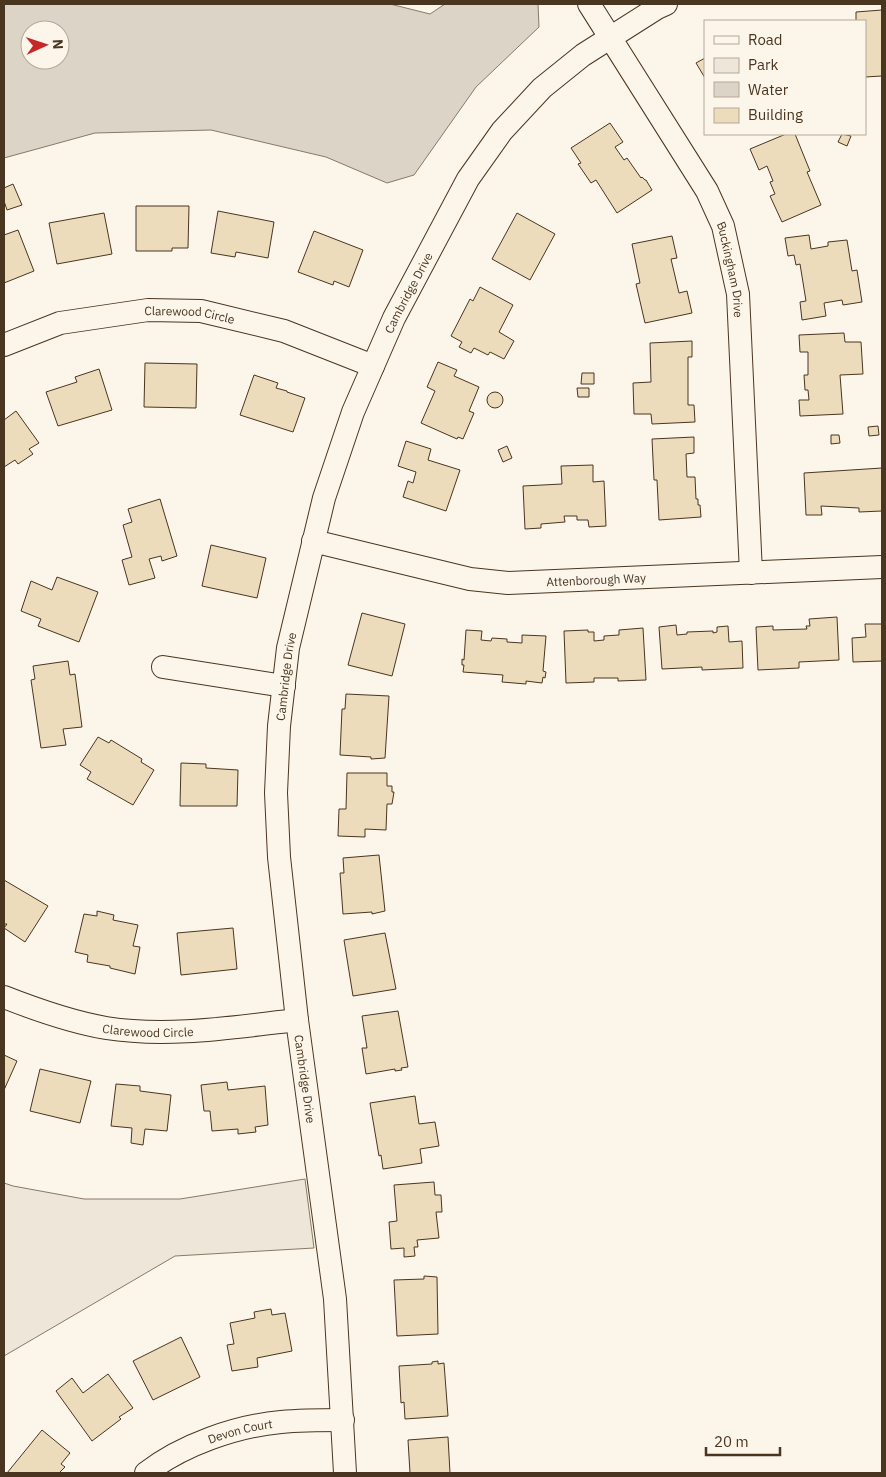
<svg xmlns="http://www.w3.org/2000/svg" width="886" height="1477" font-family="'IBM Plex Sans',sans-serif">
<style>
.green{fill:#ede6d9;stroke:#887966}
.water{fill:#dcd4c6;stroke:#887966;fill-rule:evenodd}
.building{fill:#ecdcbc;stroke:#4a3520}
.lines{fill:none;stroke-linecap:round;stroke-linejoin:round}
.street-casing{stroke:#4a3520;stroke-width:24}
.street{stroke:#fbf6e9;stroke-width:22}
.labels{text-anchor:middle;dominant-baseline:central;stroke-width:4;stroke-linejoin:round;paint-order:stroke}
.street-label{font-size:12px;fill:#4a3520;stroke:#fbf6e9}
</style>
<rect width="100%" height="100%" fill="#fbf6e9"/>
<path class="green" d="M305,1179l9,69 -139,8 -171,100v-173l9,3 71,13h96z"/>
<path class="water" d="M4,4h386l40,10 15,-10h93l1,23 -63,60 -62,88 -27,8 -61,-26 -115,-27 -116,3 -91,25zM30,30h30v30h-30z"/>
<g class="building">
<path d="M882,10v66l-17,1v-56h-9v-9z"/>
<path d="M705,58v20l-9,-15z"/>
<path d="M610,123l13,19 -8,5 9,13 3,-2 14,20 1,-1 3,3h1l6,10 -35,23 -21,-33 -5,3 -13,-19 3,-1 -10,-15z"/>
<path d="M786,134h9l15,37 -3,1 14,33 -39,17 -12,-26 5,-2 -5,-12 3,-1 -6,-15 -8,4 -9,-21z"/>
<path d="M842,134l9,2 -4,10 -9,-4z"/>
<path d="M13,184l9,21 -15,5 -3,-9v-13z"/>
<path d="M136,206h53l-1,42h-16v3h-36z"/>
<path d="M218,211l56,11 -6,36 -32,-6 -1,5 -24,-4z"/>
<path d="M104,213l8,41 -55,10 -8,-41z"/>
<path d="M517,213l38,21 -25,46 -38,-21z"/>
<path d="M18,230l16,41 -30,12v-48z"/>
<path d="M314,231l49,19 -14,37 -15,-6 -1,4 -35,-13z"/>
<path d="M809,235l2,14 17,-3v-4l19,-2 5,31 5,-1 5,32 -19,3 -1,-5 -18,3 2,13 -24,4 -2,-18 6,-1 -6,-37 -4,1 -2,-10 -6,1 -3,-18z"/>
<path d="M672,236l5,22 -6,1 8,34 8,-2 5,22 -47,10 -9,-39 4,-1 -8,-39z"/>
<path d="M480,287l33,18 -14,27 15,9 -10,18 -14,-7 -2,3 -14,-7 -3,5 -12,-6 3,-5 -11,-6 19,-37 3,2z"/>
<path d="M844,333l1,9h16l2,32 -23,1 3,39 -43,2 -1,-16h10l-1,-10h-3l-1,-15h4v-23h-8l-1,-17z"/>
<path d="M692,341v16h-4v48h6l1,17 -43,2 -1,-10h-17l-1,-31 18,-1 -1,-39z"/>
<path d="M438,362l19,8 -3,6 25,11 -10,24 5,2 -11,26 -5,-2 -1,2 -36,-16 14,-32 -8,-4z"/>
<path d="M145,363l52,1 -1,44 -52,-1z"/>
<path d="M99,369l13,41 -54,16 -12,-34 31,-10 -2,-5z"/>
<path d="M582,373h12v11h-13z"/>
<path d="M254,375l24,8 -2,5 11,3v1l18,6 -12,34 -53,-17z"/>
<path d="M577,388h12v9h-11z"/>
<circle cx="495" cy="400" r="8"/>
<path d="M16,411l23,32 -10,6 4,5 -15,10 -3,-4 -11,7v-47z"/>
<path d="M878,426l1,9 -10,1 -1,-9z"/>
<path d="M831,435h8l1,8 -9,1z"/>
<path d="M694,437v16l-8,1 1,23h8l1,22h2v6h2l1,12 -42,3 -2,-40h-3l-2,-41z"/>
<path d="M406,441l25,8 -3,11 32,10 -14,41 -43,-14 5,-16 5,2 3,-11 -18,-6z"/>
<path d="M507,446l5,12 -9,4 -5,-12z"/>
<path d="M593,465v17l11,-1 2,45 -17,1 -1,-7h-11v-4h-13l1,6 -24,2v4l-16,1 -2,-43 39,-2 -1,-18z"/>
<path d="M882,468v43l-23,1v-4l-38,-2 1,9h-16l-2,-42z"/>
<path d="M160,499l17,57 -15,5 -1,-5 -12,3 6,19 -26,7 -7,-25 10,-3 -9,-32 9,-3 -4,-13z"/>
<path d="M211,545l55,13 -9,40 -55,-12z"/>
<path d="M57,577l41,15 -19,50 -41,-16 3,-7 -20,-8 10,-30 21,9z"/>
<path d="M362,613l43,11 -13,52 -44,-11z"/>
<path d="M837,617l2,43 -40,2v6l-41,2 -2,-43 17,-1v4l34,-1 -1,-3h4l-1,-7z"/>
<path d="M865,624h17v37l-29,1 -1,-24 14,-1z"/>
<path d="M676,625l1,10 10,-1v-2l26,-1v2l4,-1v-5l11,-1 1,16 13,-1 1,27 -41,2v-3l-40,2 -3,-42z"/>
<path d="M643,628l3,52 -28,1v-3h-24v4l-28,1 -2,-52 24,-1v2h6v9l10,-1v-4l15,-1v-5z"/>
<path d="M466,630l16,1 -1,9 10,1 1,-3 15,1v3l15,1v-8l24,1 -3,35 3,1 -1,6 -2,-1 -1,6 -16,-2v3l-24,-2 1,-7 -40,-3 1,-7h-2v-6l2,1z"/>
<path d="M68,661l2,14 5,-1 7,53 -19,2 3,16 -25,3 -10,-68 4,-1 -2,-13z"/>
<path d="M346,694l43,2 -4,62 -14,1v-2l-31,-2 2,-46h3z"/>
<path d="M98,737l11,6 2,-3 31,19 -1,3 13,8 -21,35 -46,-26 4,-7 -11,-7z"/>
<path d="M181,763l25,1v4l32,2 -1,36h-57z"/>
<path d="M347,773h40v13h5v6h2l-2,12h-5l-1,26 -21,-1v8l-27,-1 1,-27h7z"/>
<path d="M379,855l6,56 -13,3v-2l-29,2 -3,-41h4l-1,-15z"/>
<path d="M4,880l44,26 -23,36 -21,-14 3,-4h-3z"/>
<path d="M97,911l17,4 -1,5 25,5 -5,21 7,1 -5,27 -25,-6v-2l-23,-4 1,-7 -13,-3 9,-38 13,2z"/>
<path d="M233,928l4,41 -56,6 -4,-42z"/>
<path d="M385,933l11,56 -43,7 -9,-56z"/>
<path d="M398,1011l10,56 -7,1 1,2 -7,1v-2l-29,5 -4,-26h5l-5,-32z"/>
<path d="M4,1055l13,6 -13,29z"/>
<path d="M40,1069l51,12 -11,42 -50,-12z"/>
<path d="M227,1082l1,8 37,-4 3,39 -13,2 1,5 -18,2v-5l-26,2 -2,-20h-6l-3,-26z"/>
<path d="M116,1084l24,2v5l31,4 -4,36 -22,-2 -2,16 -12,-2 1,-15 -21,-2z"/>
<path d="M415,1096l4,28 16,-2 4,24 -19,3 2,14 -39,6 -2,-14 -2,1 -9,-53z"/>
<path d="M434,1182l1,13h6l1,17h-6l3,26 -22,2 1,7h-4l1,9 -11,1v-9l-13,1 -2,-27 8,-1 -3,-36z"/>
<path d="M424,1276l13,1 1,57 -41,2 -3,-56 30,-1z"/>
<path d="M271,1309l1,6 13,-2 7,38 -35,7 1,9 -26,4 -5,-26 7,-1 -4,-21 25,-5 -1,-6z"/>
<path d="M181,1337l19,40 -47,23 -20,-39z"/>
<path d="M438,1361v3l6,-1 4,53 -43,3 -1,-17 -3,1 -2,-37 33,-2v-2z"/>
<path d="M108,1374l25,34 -14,9 2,2 -29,22 -36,-50 16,-13 11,15z"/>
<path d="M42,1430l28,23 -9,11 4,3 -6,6h-52z"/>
<path d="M448,1437l2,36h-40l-2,-33z"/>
</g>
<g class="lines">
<defs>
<g id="street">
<path id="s1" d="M589,4l118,187 16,35 15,68 13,279"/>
<path id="s2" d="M4,345l56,-22 88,-13 53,1 83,20 89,35"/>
<path id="s3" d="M313,541l157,38 38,4 374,-16"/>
<path d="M163,667l121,19"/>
<path id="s4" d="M4,997c33,13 67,25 102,31 63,10 128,-1 191,-8"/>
<path id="s5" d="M146,1473c36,-28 90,-47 135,-51 21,-2 41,-2 62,-2"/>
<path id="s6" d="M345,1473l-10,-174 -38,-279 -18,-163 -3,-64 3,-67 9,-78 36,-150 29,-86 41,-94 74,-139 34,-48 40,-43 41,-33 74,-47 9,-4"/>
</g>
</defs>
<use href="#street" class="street-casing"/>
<use href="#street" class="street"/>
</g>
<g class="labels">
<g class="street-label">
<text stroke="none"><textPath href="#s1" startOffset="304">Buckingham Drive</textPath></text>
<text stroke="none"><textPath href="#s6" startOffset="1206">Cambridge Drive</textPath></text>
<text stroke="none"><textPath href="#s2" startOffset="191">Clarewood Circle</textPath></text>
<text stroke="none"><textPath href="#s3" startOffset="288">Attenborough Way</textPath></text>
<text stroke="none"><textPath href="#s6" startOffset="801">Cambridge Drive</textPath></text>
<text stroke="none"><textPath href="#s4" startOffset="149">Clarewood Circle</textPath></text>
<text transform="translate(305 1079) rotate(82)">Cambridge Drive</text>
<text stroke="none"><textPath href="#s5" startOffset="104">Devon Court</textPath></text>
</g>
</g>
<rect width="886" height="1477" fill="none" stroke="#4a3520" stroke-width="10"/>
<rect x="704" y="20" width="162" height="115" fill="#fbf6e9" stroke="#b4a999"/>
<rect x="714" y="36" width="25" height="8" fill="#fbf6e9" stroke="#b4a999"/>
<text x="748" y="45" font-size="15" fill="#4a3520">Road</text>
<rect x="714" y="58" width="25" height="15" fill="#ede6d9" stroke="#b4a999"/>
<text x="748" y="70" font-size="15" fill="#4a3520">Park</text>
<rect x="714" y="82" width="25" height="15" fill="#dcd4c6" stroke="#b4a999"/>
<text x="748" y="95" font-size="15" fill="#4a3520">Water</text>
<rect x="714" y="108" width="25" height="15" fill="#ecdcbc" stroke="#b4a999"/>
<text x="748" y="120" font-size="15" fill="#4a3520">Building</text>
<g transform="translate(45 45) rotate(87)"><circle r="24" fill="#fbf6e9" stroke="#b4a999"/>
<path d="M0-4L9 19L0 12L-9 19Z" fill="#c62828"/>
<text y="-8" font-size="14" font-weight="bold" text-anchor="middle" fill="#4a3520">N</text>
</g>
<path d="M706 1447v8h74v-8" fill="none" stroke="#4a3520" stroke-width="2.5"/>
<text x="714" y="1447" font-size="15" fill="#4a3520" stroke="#fbf6e9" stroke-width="4" paint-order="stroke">20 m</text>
</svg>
